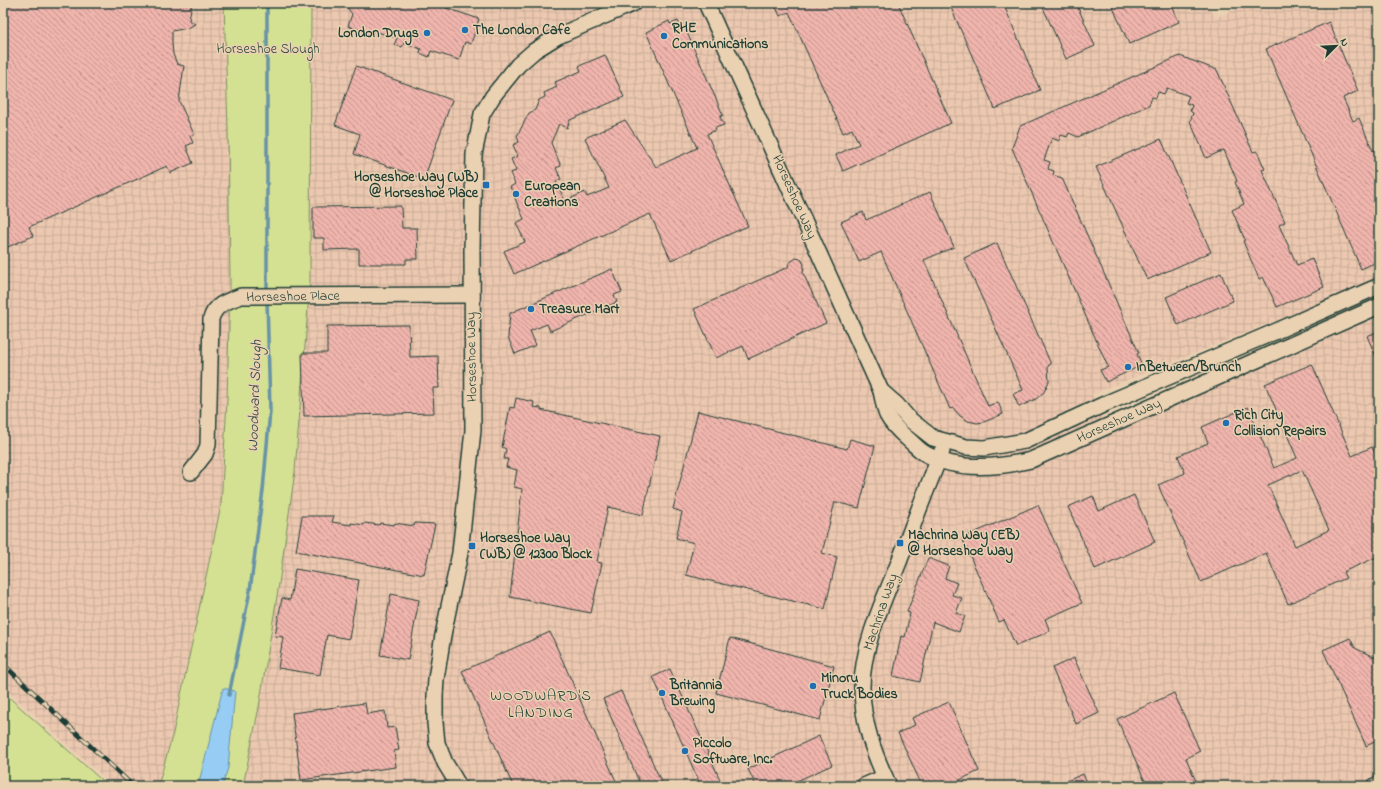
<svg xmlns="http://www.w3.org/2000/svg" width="1382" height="789" font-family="'Indie Flower',sans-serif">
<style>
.industrial{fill:url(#industrial-grid)}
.green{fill:#d4e092;stroke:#7a8e63}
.water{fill:#97cdf5;stroke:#6793a8}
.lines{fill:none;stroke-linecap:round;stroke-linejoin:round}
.stream{stroke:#6793a8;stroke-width:3.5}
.building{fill:url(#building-back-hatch);stroke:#1f3d34;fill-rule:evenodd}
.minor-casing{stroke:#1f3d34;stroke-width:18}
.minor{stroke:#ead1b2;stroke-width:15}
.rail-casing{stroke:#1f3d34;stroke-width:4.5}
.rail{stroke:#ead1b2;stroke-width:3;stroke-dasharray:9;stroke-linecap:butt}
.poi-dot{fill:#1f6fb2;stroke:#ead1b2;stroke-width:1.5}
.labels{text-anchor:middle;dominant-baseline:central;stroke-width:3;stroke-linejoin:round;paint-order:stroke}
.poi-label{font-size:14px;font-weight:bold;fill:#1f3d34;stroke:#ead1b2;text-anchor:start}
.park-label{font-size:14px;fill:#284539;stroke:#ead1b2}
.street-label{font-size:14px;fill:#1f3d34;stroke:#ead1b2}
.water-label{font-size:15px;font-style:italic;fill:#25443e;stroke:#ead1b2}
.neighbourhood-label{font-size:15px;letter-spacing:1px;fill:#1f3d34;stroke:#ead1b2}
</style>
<defs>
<pattern id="industrial-grid" width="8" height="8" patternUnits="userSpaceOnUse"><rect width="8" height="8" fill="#ecc8b0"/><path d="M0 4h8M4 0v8" fill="none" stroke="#caad98"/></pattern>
<pattern id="building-back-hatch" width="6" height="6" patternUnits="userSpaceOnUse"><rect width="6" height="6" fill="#efb4ac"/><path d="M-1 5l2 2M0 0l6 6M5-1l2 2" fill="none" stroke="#c1948d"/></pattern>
</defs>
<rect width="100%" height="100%" fill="#ead1b2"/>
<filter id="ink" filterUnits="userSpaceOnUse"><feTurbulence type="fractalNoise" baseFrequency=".025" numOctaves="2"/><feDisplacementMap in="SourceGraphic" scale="8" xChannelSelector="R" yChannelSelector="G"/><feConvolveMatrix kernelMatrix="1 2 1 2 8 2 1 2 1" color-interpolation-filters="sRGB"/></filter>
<g filter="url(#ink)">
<g class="industrial">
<path d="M3,3h221l4,127 2,153 -3,118 -6,104 -48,228 -15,53h-44l-111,-99z"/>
<path d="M311,3h897l7,15 35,-15h129v275l-36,16 -251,100 15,39 272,-120v463l-22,10h-1114l16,-79 20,-123 16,-113 15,-188z"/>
</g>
<g class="green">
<path d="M224,3h87l-1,280 -15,188 -16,113 -20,123 -16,79h-85l15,-53 48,-228 6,-104 3,-118 -2,-153z"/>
<path d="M3,692l105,94h-105z"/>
</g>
<path class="water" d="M223,688l12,3 -7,77 -6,18h-24z"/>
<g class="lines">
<g class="stream">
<path d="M267,292v-289"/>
<path d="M229,695l21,-104 13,-101 7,-79 -3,-111"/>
</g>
</g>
<g class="building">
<path d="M17,3h175l-3,17 6,4 -7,4 -16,3v13l1,10 4,10 7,2 -5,35 15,33 -4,2 3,7 -7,3 7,17 -23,10 -3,-7 -138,61 4,9 -30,13v-240z"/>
<path d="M344,3h88l47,16 -8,25 -6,-2 -6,18 -28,-9 -2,6 -9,-4 1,-4 -17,-6 -2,4 -8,-2 3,-7 -23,-7 -1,4 -25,-9 4,-12z"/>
<path d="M774,3h124l53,120 -108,48 -7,-16 23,-11 -7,-15 -9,4 -54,-121 -9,4z"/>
<path d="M949,3h54l37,87 -45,19z"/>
<path d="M1041,3h35l19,43 -29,13z"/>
<path d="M1111,3h60l8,19 -50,22z"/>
<path d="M669,21l1,3 8,-3 4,8 3,-1 38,87 -3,2 4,8 -9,3 1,2 -9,4 41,92 -77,34 -21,-46 -136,60 -10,-23 21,-9 -9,-19 8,-4 -14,-32 5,-3 -5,-11 6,-2 -5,-12 7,-3 -5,-11 6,-3 -2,-6 12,-23 6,-3 4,-10 6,-3 -1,-4 13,-6 -2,-5 26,-11 -2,-5 26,-11 19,42 -54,23 -3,8 -8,-4 -8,19 10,23 -5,2 5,11 -5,2 9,20 20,-9 2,5 22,-9 -24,-50 40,-18 31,47 41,-19 -51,-116z"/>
<path d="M1329,22l29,69 -15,7 10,23 6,-3 14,33 6,-2v112l-18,8 -95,-220z"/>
<path d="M1180,56l37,14 36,82 4,-1 8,18 -3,1 23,52 -6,3 18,40 15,-6 12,28 -47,20 -14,-30 -4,2 -16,-38 2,-1 -13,-30 12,-6 -9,-22 2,-1 -13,-31 -18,8 -16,-37 3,-8 -3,-2 2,-6 -6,-2 3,-7 -22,-8 -3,6 -6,-2 -2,6 -4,-1 -3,8 -71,32 -9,-4 -2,4 -6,-2 -2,6 -7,-3 -8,22 6,2 -2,7 6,2 -1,4 9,3 77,175 -2,1 5,11 -36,17 -6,-12 8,-3 -96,-219 8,-22z"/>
<path d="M356,66l96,34 -28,79 -70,-25 6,-20 -25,-9z"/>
<path d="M1161,139l50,113 -64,28 -51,-113z"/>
<path d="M930,192l24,55 -30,13 64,146 10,-4 5,12 -19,8 -7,1 -9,-2 -8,-5 -7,-8 -3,1 -69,-157 -22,10 -18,-40 22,-10 3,8z"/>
<path d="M401,206l1,22h15l1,31h-12v5h-47v-15l-35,1v-12h-11v-31z"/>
<path d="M997,243l54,121 -3,2 1,15 -5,11 -8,7 -17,8 -6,-13 10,-4 -59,-132z"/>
<path d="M796,258l5,1 3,5 -1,9 23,50 -78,36 -5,-13 -27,12 -22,-49 94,-42 1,-4z"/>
<path d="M612,269l10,23 -8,3 3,7 -67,29 -3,-7 -17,7 6,14 -21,9 -7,-17 2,-24z"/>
<path d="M1221,273l12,28 -55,24 -12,-28z"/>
<path d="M409,325l1,32 28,-1 1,32h-6l1,25 -130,3 -2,-63h25v-27z"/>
<path d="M1379,331v32l-12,-27z"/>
<path d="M1312,364l40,92 20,-9 7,15v94l-36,16 3,6 -58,26 -22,-51 -65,29 -43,-97 27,-12 -7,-17 30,-13 -6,-16 46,-20 26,61 23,-10 -32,-74zM1302,470l27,60 -34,16 -27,-61z"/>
<path d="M516,398l18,4 -1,5 8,1v2l119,26 -17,79 -35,-8 -11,55 5,1 -11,50 -81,-16 12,-108 -8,-2 3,-17 -11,-3 2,-8h-4l2,-10 -4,-2 8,-40 4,1z"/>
<path d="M698,411l149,38 3,-10 25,7 -16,62 -24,-6 -13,51 15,4 -12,52 -139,-34 8,-32 -18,-5 6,-26 -9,-3z"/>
<path d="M1134,495l21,47 -60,27 -27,-62 25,-11 6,15z"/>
<path d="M1038,505l44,98 -37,16 5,12 -34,15 -12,-26 -5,2 -37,-84z"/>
<path d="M302,516h32l-2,6 19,3v-2l13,2 1,-2 14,2 1,-2 14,2 1,-2 19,3 1,-3 20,1 -11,51 -128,-24z"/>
<path d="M928,558l21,8 -4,12 12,5 -5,12 10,3 -6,15 9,3 -6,16 -26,-10 -13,60 -27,-6 8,-40 4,1 5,-24 -3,-1z"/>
<path d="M295,569l64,11 -10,59 -22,-4 -7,40 -42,-7 5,-31 -8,-1 7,-38 8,2z"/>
<path d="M391,594l28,6 -11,60 -28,-5z"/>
<path d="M550,632l66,149 -12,5h-91l-51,-115z"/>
<path d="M730,638l104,28 -14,54 -104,-27z"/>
<path d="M1350,638l5,10 23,11 1,3v78l-13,6 -43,-96z"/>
<path d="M1074,658l25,55 -23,11 -24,-56z"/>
<path d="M670,669l53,117h-22l-48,-109z"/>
<path d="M621,691l42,95h-22l-38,-87z"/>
<path d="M1174,693l26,58 -14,7 12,28h-51l-30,-67z"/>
<path d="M949,702l30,69 -32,15h-6l-1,-4 -8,4h-10l-24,-53 17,-8 -3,-7z"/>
<path d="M365,703l2,11 18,-3 2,17 8,-1 4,23 -5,1 2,16 -95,13 -9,-67z"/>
<path d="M819,736l13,29 -46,21h-30l-8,-17z"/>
<path d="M1083,774l6,12h-34z"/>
</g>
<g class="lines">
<defs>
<g id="minor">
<path d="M706,3l175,388c2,8 3,17 6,24 5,10 15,19 22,25 6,5 11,11 17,14 32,18 71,14 105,6l348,-154"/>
<path d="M881,391l16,14 12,14 24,19 33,9 18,1 41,-7 82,-38 158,-67 114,-50"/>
<path d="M191,472l14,-18 3,-9 3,-126c4,-15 17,-18 30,-23l231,-1"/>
<path d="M459,786l-14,-23 -8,-20 -2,-20v-27l1,-17 7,-44 17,-82 13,-123 -1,-181 2,-95 4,-19 4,-21 11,-18 25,-31 16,-14 24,-15 76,-33"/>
<path d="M864,786l21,-9"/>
<path d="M889,786c-15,-32 -27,-64 -27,-99 0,-42 22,-87 37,-125 14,-37 28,-75 43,-111"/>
<path d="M1375,786l4,-2"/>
</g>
</defs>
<use href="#minor" class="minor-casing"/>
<use href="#minor" class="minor"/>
<defs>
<path id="rail" d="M3,664l130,122"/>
</defs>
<use href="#rail" class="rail-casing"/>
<use href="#rail" class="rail"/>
</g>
</g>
<g class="poi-dot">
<circle cx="465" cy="30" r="4"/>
<circle cx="427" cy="33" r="4"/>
<circle cx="664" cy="36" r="4"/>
<rect x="482" y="181" width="8" height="8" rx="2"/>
<circle cx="516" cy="194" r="4"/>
<circle cx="531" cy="309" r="4"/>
<circle cx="1128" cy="367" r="4"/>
<circle cx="1226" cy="423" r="4"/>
<rect x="896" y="539" width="8" height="8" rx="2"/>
<rect x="468" y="542" width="8" height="8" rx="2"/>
<circle cx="813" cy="686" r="4"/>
<circle cx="662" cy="693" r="4"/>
<circle cx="685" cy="751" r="4"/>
</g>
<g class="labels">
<g class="poi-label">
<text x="672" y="28">RHE<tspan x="672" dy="16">Communications</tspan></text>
<text x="473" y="30">The London Cafe</text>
<text x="419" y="33" text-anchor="end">London Drugs</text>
<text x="478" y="177" text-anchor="end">Horseshoe Way (WB)<tspan x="478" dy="16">@ Horseshoe Place</tspan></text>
<text x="524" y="186">European<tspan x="524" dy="16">Creations</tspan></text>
<text x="539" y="309">Treasure Mart</text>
<text x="1136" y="367">InBetween/Brunch</text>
<text x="1234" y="415">Rich City<tspan x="1234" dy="16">Collision Repairs</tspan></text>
<text x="908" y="535">Machrina Way (EB)<tspan x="908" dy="16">@ Horseshoe Way</tspan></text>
<text x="480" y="538">Horseshoe Way<tspan x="480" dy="16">(WB) @ 12300 Block</tspan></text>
<text x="821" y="678">Minoru<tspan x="821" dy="16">Truck Bodies</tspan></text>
<text x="670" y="685">Britannia<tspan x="670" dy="16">Brewing</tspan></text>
<text x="693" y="743">Piccolo<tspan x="693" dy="16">Software, Inc.</tspan></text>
</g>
<g class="park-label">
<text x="268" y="49">Horseshoe Slough</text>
</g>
<g class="street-label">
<text transform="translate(794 197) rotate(66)">Horseshoe Way</text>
<text transform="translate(293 297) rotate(-1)">Horseshoe Place</text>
<text transform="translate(472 357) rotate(-91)">Horseshoe Way</text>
<text transform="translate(1119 421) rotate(-24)">Horseshoe Way</text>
<text transform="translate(881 612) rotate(-71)">Machrina Way</text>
</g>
<g class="water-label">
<text transform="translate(255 396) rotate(-88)">Woodward Slough</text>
</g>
<g class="neighbourhood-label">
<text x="541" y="696">WOODWARD'S<tspan x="541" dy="17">LANDING</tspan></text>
</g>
</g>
<rect width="1382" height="789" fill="none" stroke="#ead1b2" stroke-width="16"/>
<rect x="8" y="8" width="1366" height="773" fill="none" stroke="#1f3d34" stroke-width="1.5" filter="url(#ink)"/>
<g transform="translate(1336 46) rotate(66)" stroke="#ead1b2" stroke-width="3" paint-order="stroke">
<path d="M0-3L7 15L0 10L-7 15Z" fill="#1f3d34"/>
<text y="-6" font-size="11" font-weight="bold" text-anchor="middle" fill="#1f3d34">N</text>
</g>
</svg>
